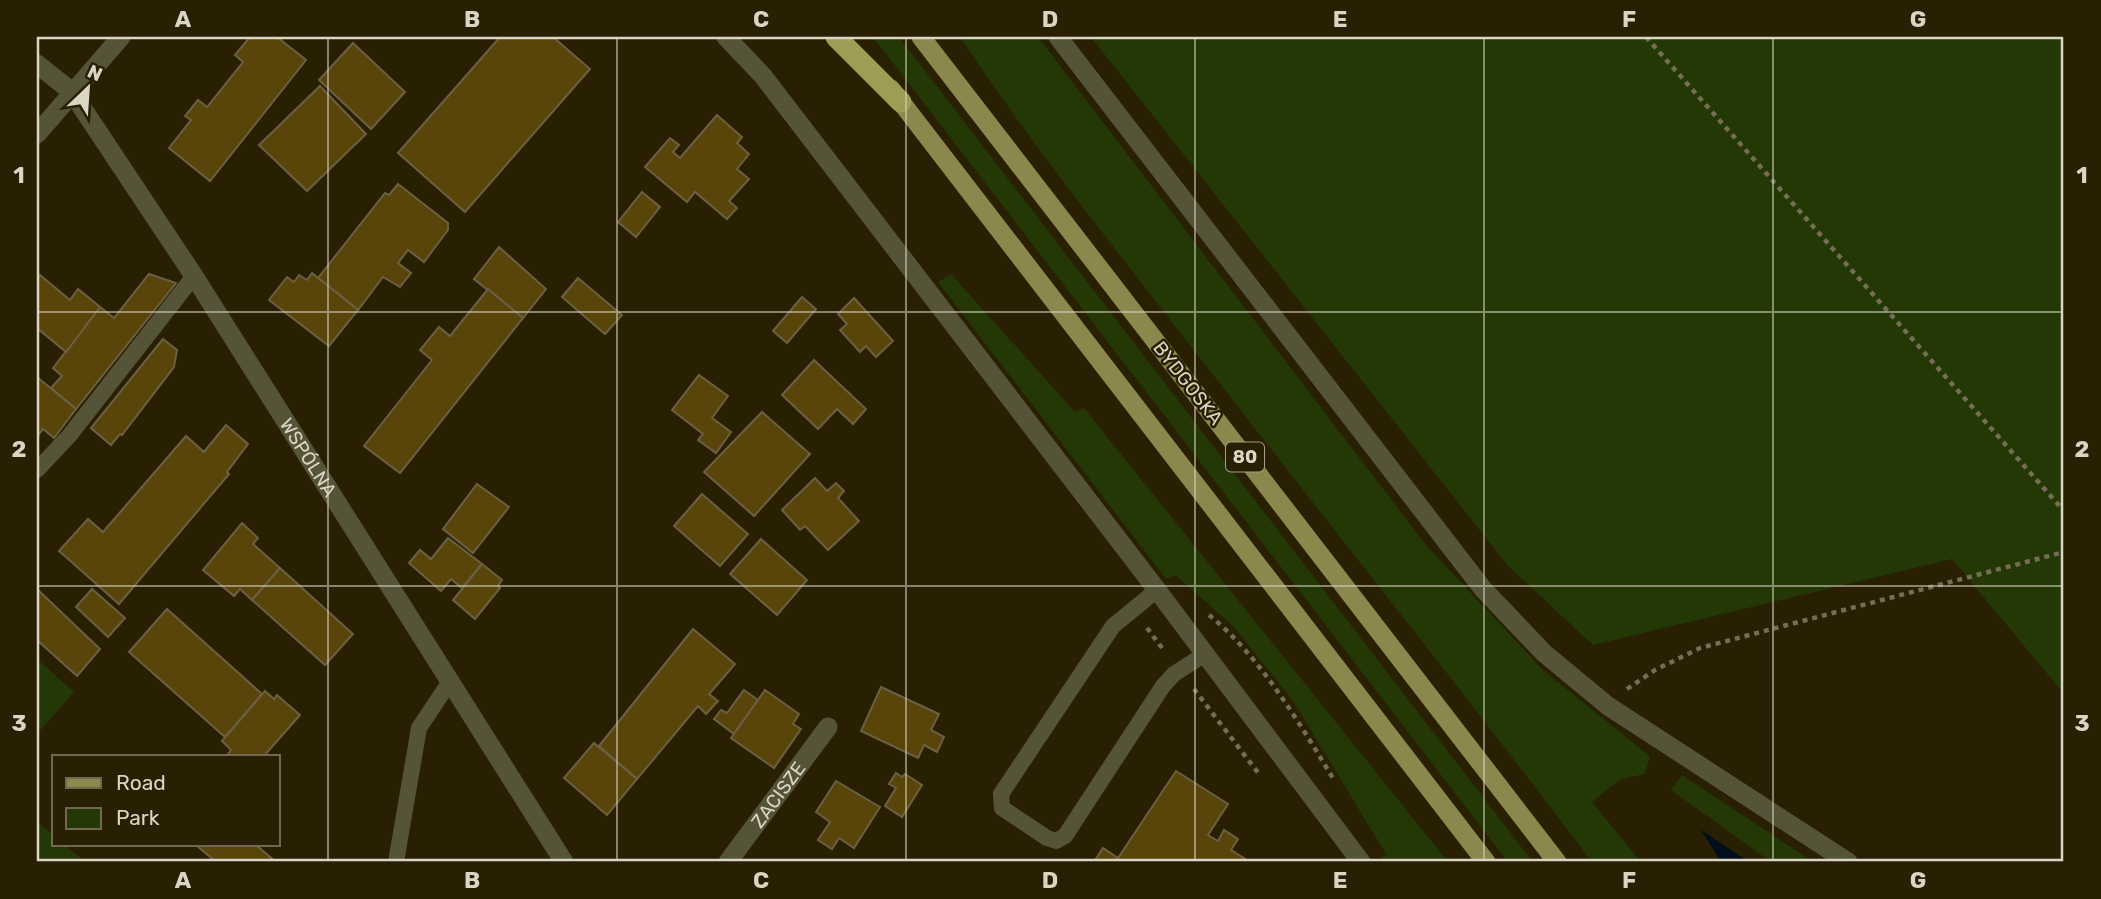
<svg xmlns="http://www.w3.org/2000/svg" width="2101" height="899" font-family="Rubik,sans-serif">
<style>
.green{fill:#233805}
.water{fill:#000f1b}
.building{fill:#59450a;stroke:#6b6043;stroke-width:2}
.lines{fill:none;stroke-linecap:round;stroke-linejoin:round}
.path{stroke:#756d56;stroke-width:4.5;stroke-dasharray:5 5;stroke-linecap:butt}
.service{stroke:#555438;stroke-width:16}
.minor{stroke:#555438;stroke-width:19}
.primary{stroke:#8a884c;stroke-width:19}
.motorway{stroke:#9f9c53;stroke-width:21}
.grid{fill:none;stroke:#dbd5c5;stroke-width:2;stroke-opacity:0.55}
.labels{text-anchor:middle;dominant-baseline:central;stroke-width:5;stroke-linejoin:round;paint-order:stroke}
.shield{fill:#291f03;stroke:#a69e8b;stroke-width:2}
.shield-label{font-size:18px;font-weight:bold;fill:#dbd5c5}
.street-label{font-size:19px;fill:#dbd5c5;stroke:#291f03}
.neatline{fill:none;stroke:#dbd5c5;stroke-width:2.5}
.grid-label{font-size:23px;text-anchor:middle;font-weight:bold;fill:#dbd5c5}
</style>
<rect width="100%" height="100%" fill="#291f03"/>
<g class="green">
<path d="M873,37h26l634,825h-25z"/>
<path d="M960,37h78l388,508 118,126 106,85 -5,18 -24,5 -29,23 49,60h-49c-127,-168 -259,-333 -389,-500 -83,-107 -168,-212 -243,-325z"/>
<path d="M1091,37h973v657l-112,-135 -359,86 -85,-79z"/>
<path d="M951,274l124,138 9,-4 364,454h-66l-2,-3 6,-5 -93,-153 -60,-75 -58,-51 -9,4 -228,-297z"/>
<path d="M37,659l37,33 -37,42z"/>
<path d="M1682,775l131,87h-42l-100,-72z"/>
<path d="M37,821l17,15v9h11l20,17h-48z"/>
</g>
<path class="water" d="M1701,830l48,32h-28z"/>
<g class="building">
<path d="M250,37h27l29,23 -96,121 -41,-33 22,-28 -6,-4 13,-16 9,7 36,-45 -8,-7z"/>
<path d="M500,37h53l37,32 -125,143 -67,-59z"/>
<path d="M353,43l52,49 -34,37 -52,-49z"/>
<path d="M320,86l46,48 -59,57 -48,-46z"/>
<path d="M717,115l25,22 -5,6 12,11 -12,15 12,10 -20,22 8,7 -10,11 -32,-27 -8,10 -42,-35 25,-29 9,7 -6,7 7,6z"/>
<path d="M398,184l50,39v7l-24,32 -16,-12 -10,13 13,10 -11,14 -17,-10 -25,33 -40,-32 67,-85 4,2z"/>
<path d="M642,192l18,15 -24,30 -18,-15z"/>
<path d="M499,247l47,42 -23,29 -49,-39z"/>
<path d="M312,273l46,37 -29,36 -60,-46 18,-23 7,5 5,-7 8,5z"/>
<path d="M149,274l27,9 -100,126 -25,-21 11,-12 -9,-8 47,-61 14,11z"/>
<path d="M40,275l30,25 8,-11 22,18 -34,45 -29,-24v-50z"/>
<path d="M578,278l44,37 -17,19 -43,-37z"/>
<path d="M488,289l35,29 -123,155 -36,-27 68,-86 -12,-10 19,-23 11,9z"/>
<path d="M802,297l14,12 -29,34 -14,-12z"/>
<path d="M854,298l39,43 -17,16 -10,-11 -6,6 -20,-22 7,-6 -9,-10z"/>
<path d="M163,339l14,11 -3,17 -52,68 -2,-1 -9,11 -20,-17z"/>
<path d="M814,360l52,49 -13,15 -16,-15 -19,20 -36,-34z"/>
<path d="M699,375l29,21 -16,22 19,14 -15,21 -18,-13 5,-6 -31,-24z"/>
<path d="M37,377l39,32 -22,29 -11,-9 -6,8z"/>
<path d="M762,412l48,42 -56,62 -50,-44z"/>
<path d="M226,425l22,19 -21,28 2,2 -110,130 -60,-53 29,-32 15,13 83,-96 18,16z"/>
<path d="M815,478l12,13 9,-8 8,8 -6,7 21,23 -31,29 -23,-24 -5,4 -18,-20z"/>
<path d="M477,484l32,23 -36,46 -30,-24z"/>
<path d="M702,494l46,40 -28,32 -46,-40z"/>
<path d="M242,523l16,15 -5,6 27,24 -28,32 -12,-11 -6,7 -31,-26z"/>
<path d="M448,538l34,26 -20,24 -11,-9 -10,12 -32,-28 11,-13 11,9z"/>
<path d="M761,539l46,41 -30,35 -47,-41z"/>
<path d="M482,564l20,16 -4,6 2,2 -25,31 -22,-19z"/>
<path d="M280,568l73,66 -28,31 -73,-65z"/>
<path d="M37,589l63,60 -23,27 -40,-36z"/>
<path d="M92,589l33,29 -17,19 -32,-30z"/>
<path d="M167,609l95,85 -37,43 -96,-85z"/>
<path d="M693,629l42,35 -26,30 9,7 -12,13 -8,-8 -61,73 -38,-33z"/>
<path d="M881,687l58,27 -8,16 13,7 -7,15 -13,-7 -6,13 -57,-27z"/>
<path d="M744,690l14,10 -24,34 -20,-15 7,-9 6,3z"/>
<path d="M765,690l34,24 -6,10 8,5 -27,39 -43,-30z"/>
<path d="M265,691l9,8 3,-4 23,20 -37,42h-32l-3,-3 3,-4 -9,-9z"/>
<path d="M594,743l43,36 -30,36 -43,-37z"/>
<path d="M1176,771l52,33 -20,31 10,6 6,-11 14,9 -7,11 19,12h-156l9,-14 15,10z"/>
<path d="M896,773l6,4 3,-3 17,11 -20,32 -17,-11 11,-18 -7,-4z"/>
<path d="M836,781l44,26 -26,41 -15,-10 -7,11 -14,-9 12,-18 -14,-10z"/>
<path d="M196,845h60l20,17h-60z"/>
</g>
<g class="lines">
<g class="path">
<path d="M1646,37l418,474"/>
<path d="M1209,615c51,41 91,109 125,165"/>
<path d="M1147,628l18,24"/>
<path d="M1194,689l65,85"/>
<path d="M1627,689l28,-19 45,-22 364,-96"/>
</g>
<g class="service">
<path d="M37,470l32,-34 125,-160"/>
<path d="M1157,590l-44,36 -112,168 1,14 45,30 9,3 9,-5 98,-150 11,-12 31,-20"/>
<path d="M396,862l23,-134 30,-45"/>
</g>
<g class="minor">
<path d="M726,37l37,39 394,514 204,272"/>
<path d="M1058,37l425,552 61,64 64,53 240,156"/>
<path id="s1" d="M37,64l34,27 123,185 370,586"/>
<path d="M37,134l84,-97"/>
<path id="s2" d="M728,862l100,-135"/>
</g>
<g class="primary">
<path d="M921,37l636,825"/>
<path d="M891,89l595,773"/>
</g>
<path class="motorway" d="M836,37l65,65"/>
</g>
<path class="grid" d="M328,37v825M617,37v825M906,37v825M1195,37v825M1484,37v825M1773,37v825M37,312h2027M37,586h2027"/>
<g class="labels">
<rect class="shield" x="1226" y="442.5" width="38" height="29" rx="5"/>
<g class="shield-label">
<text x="1245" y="457">80</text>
</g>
<g class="street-label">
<text transform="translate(1188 383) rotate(52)">BYDGOSKA</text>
<text stroke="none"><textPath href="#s1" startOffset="480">WSPÓLNA</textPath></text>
<text stroke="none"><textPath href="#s2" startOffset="84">ZACISZE</textPath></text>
</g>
</g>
<rect width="2101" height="899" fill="none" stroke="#291f03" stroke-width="77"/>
<rect x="52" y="755" width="228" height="91" fill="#291f03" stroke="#706851" stroke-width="2"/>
<rect x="66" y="778" width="35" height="10" fill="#8a884c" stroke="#706851" stroke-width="2"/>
<text x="116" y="790" font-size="21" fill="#dbd5c5">Road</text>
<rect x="66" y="808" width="35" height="21" fill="#233805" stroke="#706851" stroke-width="2"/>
<text x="116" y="825" font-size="21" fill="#dbd5c5">Park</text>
<g transform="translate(88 88) rotate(25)" stroke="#291f03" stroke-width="5" paint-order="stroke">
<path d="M0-5L12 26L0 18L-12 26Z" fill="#dbd5c5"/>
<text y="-10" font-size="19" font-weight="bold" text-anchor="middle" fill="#dbd5c5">N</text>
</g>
<rect x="38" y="38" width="2024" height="822" class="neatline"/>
<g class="grid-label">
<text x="183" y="27">A</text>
<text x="472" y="27">B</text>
<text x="761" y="27">C</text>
<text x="1050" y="27">D</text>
<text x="1340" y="27">E</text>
<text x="1629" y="27">F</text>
<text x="1918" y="27">G</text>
<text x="19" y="183">1</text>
<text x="2082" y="183">1</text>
<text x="19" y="457">2</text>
<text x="2082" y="457">2</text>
<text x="19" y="731">3</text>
<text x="2082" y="731">3</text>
<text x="183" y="888">A</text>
<text x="472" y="888">B</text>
<text x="761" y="888">C</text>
<text x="1050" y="888">D</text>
<text x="1340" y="888">E</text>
<text x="1629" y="888">F</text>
<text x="1918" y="888">G</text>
</g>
</svg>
